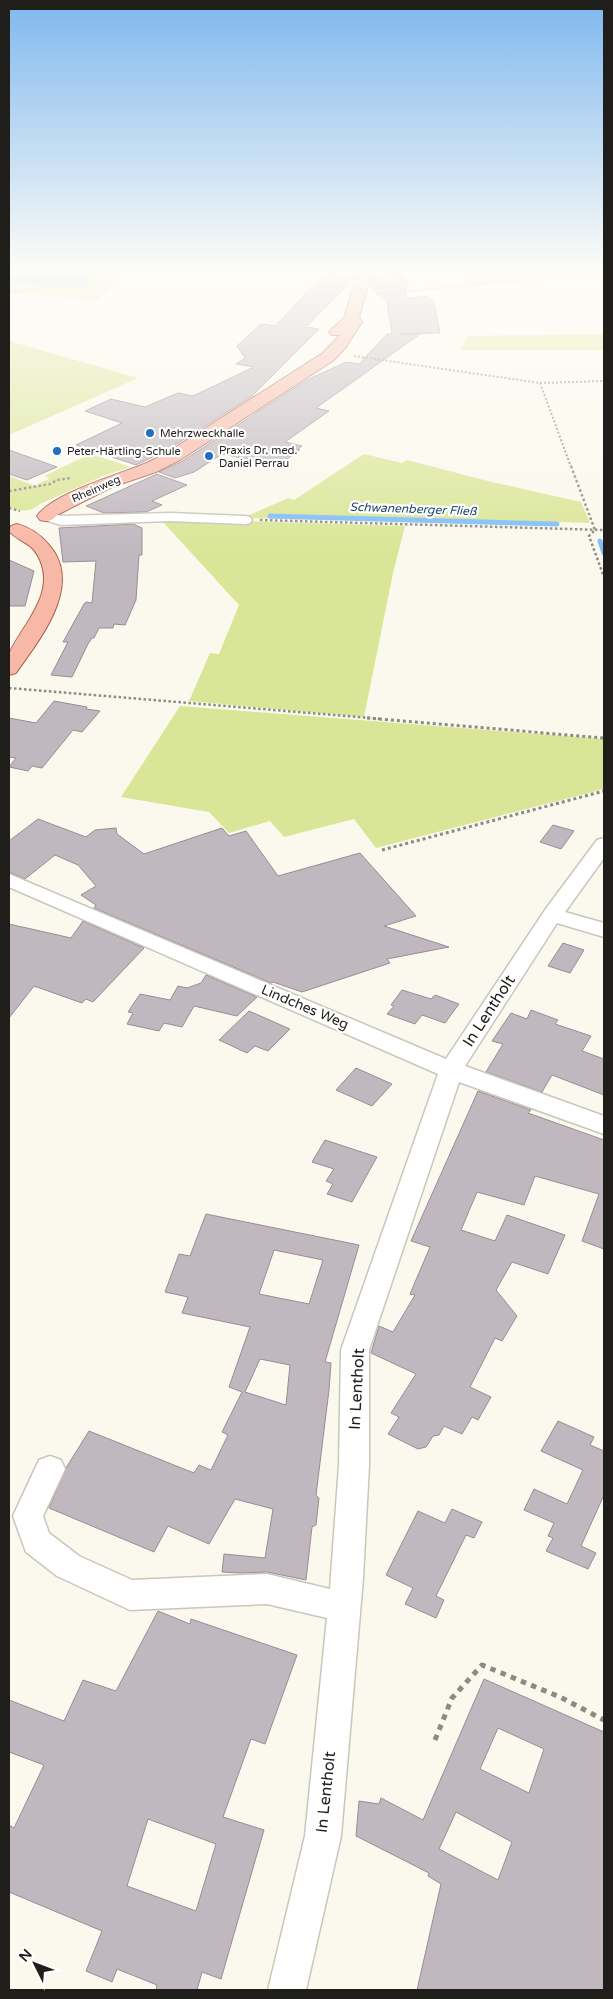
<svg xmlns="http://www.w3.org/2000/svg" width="613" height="1999" font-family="'Varela Round',sans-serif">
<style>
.green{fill:#dae697}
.water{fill:#82bdf8}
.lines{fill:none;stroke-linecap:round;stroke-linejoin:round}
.stream{stroke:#82bdf8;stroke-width:5}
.building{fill:#c1b7bf;stroke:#978d95;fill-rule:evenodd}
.minor-casing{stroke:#c9c6bb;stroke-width:3}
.major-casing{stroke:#a9634f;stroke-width:2}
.path-far3{stroke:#8c8b83;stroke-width:2;stroke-dasharray:2 2;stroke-linecap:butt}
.path-far2{stroke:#8c8b83;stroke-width:2.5;stroke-dasharray:2.5 2.5;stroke-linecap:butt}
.path-far1{stroke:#8c8b83;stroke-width:3;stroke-dasharray:3 3;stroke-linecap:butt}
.path{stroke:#8c8b83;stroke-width:5;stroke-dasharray:5.5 5.5;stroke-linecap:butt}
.minor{fill:#fff;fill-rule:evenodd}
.major{fill:#f8b8a7;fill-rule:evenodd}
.poi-dot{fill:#2270bf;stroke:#fff;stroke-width:2}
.labels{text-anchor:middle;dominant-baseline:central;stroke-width:4.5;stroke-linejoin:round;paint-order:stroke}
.far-poi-label{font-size:11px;fill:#1f1e1a;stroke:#fff;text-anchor:start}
.far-street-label{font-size:11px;fill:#1f1e1a;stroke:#fff}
.far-water-label{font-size:12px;font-style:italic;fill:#1a446b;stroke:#fff}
.street-label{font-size:14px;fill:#1f1e1a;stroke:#fff}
.near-street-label{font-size:16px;fill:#1f1e1a;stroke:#fff}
</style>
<rect width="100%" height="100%" fill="#fbf9ed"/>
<g class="green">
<path d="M9,270h111l-27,31 -52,-7 -32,-1z"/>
<path d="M464,270h140v2l-139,13z"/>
<path d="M604,334v16h-143l6,-14z"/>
<path d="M9,341l129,37 -129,57z"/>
<path d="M364,454l38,9 5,-3 81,21 93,21 9,21 -100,-3 -40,3 -207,-5 45,-20 6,2z"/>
<path d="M88,455l9,1 34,11 -28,9 -63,28c-10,9 -19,8 -31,3v-31l26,10 15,-8 -6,-2z"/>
<path d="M244,521l161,5 -12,47 -29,144 -175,-16 21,-48 9,1 20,-49 -76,-83z"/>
<path d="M180,706l424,33v50l-228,59 -22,-29 -70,18 -14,-16 -41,12 -20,-21 -88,-15z"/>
</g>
<path class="water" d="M9,270h89l-13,16 -8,2 -54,-4 -14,2z"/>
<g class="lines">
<g class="stream">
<path d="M270,516l287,8"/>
<path d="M600,541l4,12"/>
</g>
</g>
<g class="building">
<path d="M327,272l28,2 -2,5 -47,48 13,2 -67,67 -85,54 -31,15 -60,-20 46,-22 -37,-12 26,-12 34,8 33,-14 15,3 61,-29 -18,-3 9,-6 -8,-12 24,-22 14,2z"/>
<path d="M386,272l17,1 -1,6 6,1 -3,19 22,-3 7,6 6,31 -39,1h19l-104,74 13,3 -44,31 17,4 -4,3 2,1 -22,15 -56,-11 -28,18 -19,6 -16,-6 22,-10 126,-82 39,-18 13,2 28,-30h5l-5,-32 -17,-16 2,-11h13z"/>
<path d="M9,450l48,17 -30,13 -18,-6z"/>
<path d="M157,474l30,11 -35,16 10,4 -16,7 -42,1 -18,-7z"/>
<path d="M133,524l9,4v27h-3l-3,45 -11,25 -11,-1 -1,4h-14l-5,10h-2l-4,6 -16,33 -21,-2 17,-33h-5l21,-38 2,-2 6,1 4,-42 -33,1 -4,-34z"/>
<path d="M9,560l25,11 -9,35h-16z"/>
<path d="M54,701l33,6 -1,2 14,2 -18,21 -9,-2 -31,38 -10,-2 -4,5 -19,-4 7,-9 -7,-1v-39l27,5z"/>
<path d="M38,819l48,18 9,-7 21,-2 1,6 27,20 78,-26 7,8 17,-5 32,45 82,-23 56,63 -32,10 65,21 -62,12 3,4 -88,29 -29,-10 -2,1 -177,-75 2,-3 -15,-10 15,-9 -18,-21 -23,-10 -30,24 -16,-7v-31z"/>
<path d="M553,825l21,6 -13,18 -21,-7z"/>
<path d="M83,921l61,27 -51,54 -7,-3 -4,4 -48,-17 -25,32v-94l62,14z"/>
<path d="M563,943l21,7 -14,23 -22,-7z"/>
<path d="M206,975l51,22 -20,19 -43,-10 -12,21 -18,-4 -5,8 -32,-7 6,-11 -5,-1 12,-18 30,6 8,-14 9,2 14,-5z"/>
<path d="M402,990l29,9 4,-4 24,9 -14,19 -23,-8 -7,9 -28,-10 7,-8 -3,-1z"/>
<path d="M531,1010l27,10 -3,4 36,12 -9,15 22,8v36l-52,-20 -10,17 -56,-20 17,-28 -11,-3 19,-28 16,6z"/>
<path d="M249,1011l41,18 -22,22 -13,-5 -8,7 -28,-13z"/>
<path d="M356,1068l36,16 -20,22 -36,-16z"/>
<path d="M478,1091l53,19 -3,3 76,27v109l-22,-8 17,-47 -64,-18 -11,29 -47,-13 -16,38 34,11 12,-26 58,20 -17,39 -36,-12 -16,28 21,26 -15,25 -7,-3 -25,49 21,10 -13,23 -6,-3 -10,17 -18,-8 -5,9 -6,1 -7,11 -8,2 -30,-15 11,-17 -8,-4 25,-39 -45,-21 8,-27 14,6 22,-37 -5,-1 20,-47 -19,-6z"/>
<path d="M325,1140l52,17 -25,45 -25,-8 6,-10 -7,-3 8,-12 -22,-7z"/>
<path d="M206,1214l153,31 -34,117 6,1 -2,27 -13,105 3,3 -3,27 -4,2 -6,53 -39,-8 -27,1 -18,-1 2,-18 41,4 8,-49 -38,-10 -26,45 -41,-18 -14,26 -105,-44 17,-40 23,-37 105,42 5,-8 12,5 17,-35 -6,-3 20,-40 -13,-5 21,-60 -68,-14 6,-16 -23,-5 14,-38 11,2zM274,1250l49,10 -14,44 -50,-10zM260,1359l30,6 -4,40 -41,-13z"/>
<path d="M558,1421l36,16 -4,8 14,6v44l-23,51 15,7 -8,16 -42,-18 7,-13 -5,-2 6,-13 -30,-13 10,-21 33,15 16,-34 -42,-19z"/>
<path d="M452,1509l30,13 -8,16 -8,-3 -30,61 8,4 -8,18 -31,-14 8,-16 -27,-13 32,-64 27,12z"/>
<path d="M158,1611l32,13 1,-5 106,36 -32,89 -14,-5 -28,78 41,13 -43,149 -19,-7 -5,18h-41l1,-5 -40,-16 -5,13 -26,-11 16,-40 -93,-39v-67l5,3 30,-63 -35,-13v-52l55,21 19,-41 33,11zM148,1819l68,25 -20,67 -69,-25z"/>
<path d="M484,1679l120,53v258h-187l24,-106 -13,-8 1,-3 -73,-37 3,-35 20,3 2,-6 42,22zM498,1728l46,21 -15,44 -49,-24zM456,1812l56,30 -14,38 -59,-31z"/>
</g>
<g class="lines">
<defs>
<g id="minor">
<path d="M46,512l16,4 108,-3 75,3 5,1 2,3 -2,3 -5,1 -75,-3 -109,4 -20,-6 -2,-3 2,-3z"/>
<path d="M604,838v20l-39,54 39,11v14l-47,-14 -92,143 139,50v18l-145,-52 -90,268v115l-6,113 -22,258 -35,154h-38l37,-154 22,-218 -60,-14 -137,6 -73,-34 -31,-24 -13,-36 26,-56 11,-4 11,4 4,9 -22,47 6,17 30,23 53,24 135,-6 63,15 9,-124 2,-115 97,-276 -429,-187v-13l437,185 99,-149 52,-70z"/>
</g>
<g id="major">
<path d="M358,270h14l-13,48 3,4 -16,25 -12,13 -154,100 -24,12 -44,15 -55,28c-5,6 -9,7 -17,5l-3,-4c16,-23 81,-41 107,-52 8,-3 16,-8 24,-12l155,-99 17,-18h-9l-2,-3 15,-14z"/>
<path d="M17,524c14,4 23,10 32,21 35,40 -9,94 -33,128l-7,2c0,-6 -2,-17 1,-23 13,-28 48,-60 28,-96 -7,-14 -21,-15 -29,-25l2,-5z"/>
</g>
</defs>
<use href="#minor" class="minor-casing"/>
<use href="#major" class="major-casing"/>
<g class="path-far3">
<path d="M9,293l9,-2"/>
<path d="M376,294l228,-21"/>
<path d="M98,298l25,-28"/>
<path d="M354,356l186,27 31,84"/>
<path d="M540,383l64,-2"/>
</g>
<g class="path-far2">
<path d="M571,466l24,64 -6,6 15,41"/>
<path d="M9,491l41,-7 7,-4 14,-2"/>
<path d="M9,508l11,3"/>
<path d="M260,520l344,10"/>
<path d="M9,688l373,31"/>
</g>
<g class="path-far1">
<path d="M367,718l237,20"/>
<path d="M382,850l222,-59"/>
</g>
<path class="path" d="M435,1740l17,-42 30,-33 78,32 44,23"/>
<use href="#minor" class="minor"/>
<use href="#major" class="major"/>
</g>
<linearGradient id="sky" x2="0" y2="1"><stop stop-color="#7fb8ee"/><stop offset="0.49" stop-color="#fdfcf7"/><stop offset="1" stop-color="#fdfcf7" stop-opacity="0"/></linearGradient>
<rect width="613" height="550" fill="url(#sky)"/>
<g class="poi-dot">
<circle cx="150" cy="433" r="5"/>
<circle cx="57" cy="451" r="5"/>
<circle cx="209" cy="456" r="5"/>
</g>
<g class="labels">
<g class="far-poi-label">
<text x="160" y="433">Mehrzweckhalle</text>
<text x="219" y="450">Praxis Dr. med.<tspan x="219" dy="13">Daniel Perrau</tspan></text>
<text x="67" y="451">Peter-Härtling-Schule</text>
</g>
<g class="far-street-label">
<text transform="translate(96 489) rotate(-24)">Rheinweg</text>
</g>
<g class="far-water-label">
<text transform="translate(413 509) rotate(2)">Schwanenberger Fließ</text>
</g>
<g class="street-label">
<text transform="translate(305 1007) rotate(23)">Lindches Weg</text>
</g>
<g class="near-street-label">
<text transform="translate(489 1011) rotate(-57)">In Lentholt</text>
<text transform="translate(357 1389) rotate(-87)">In Lentholt</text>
<text transform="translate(326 1792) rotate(-84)">In Lentholt</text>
</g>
</g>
<rect width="613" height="1999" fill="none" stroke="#1f1e1a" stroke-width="20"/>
<g transform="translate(35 1964) rotate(312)" stroke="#ffffff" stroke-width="4" paint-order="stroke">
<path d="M0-4L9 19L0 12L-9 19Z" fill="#1f1e1a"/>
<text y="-8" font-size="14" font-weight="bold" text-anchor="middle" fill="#1f1e1a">N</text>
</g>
</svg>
